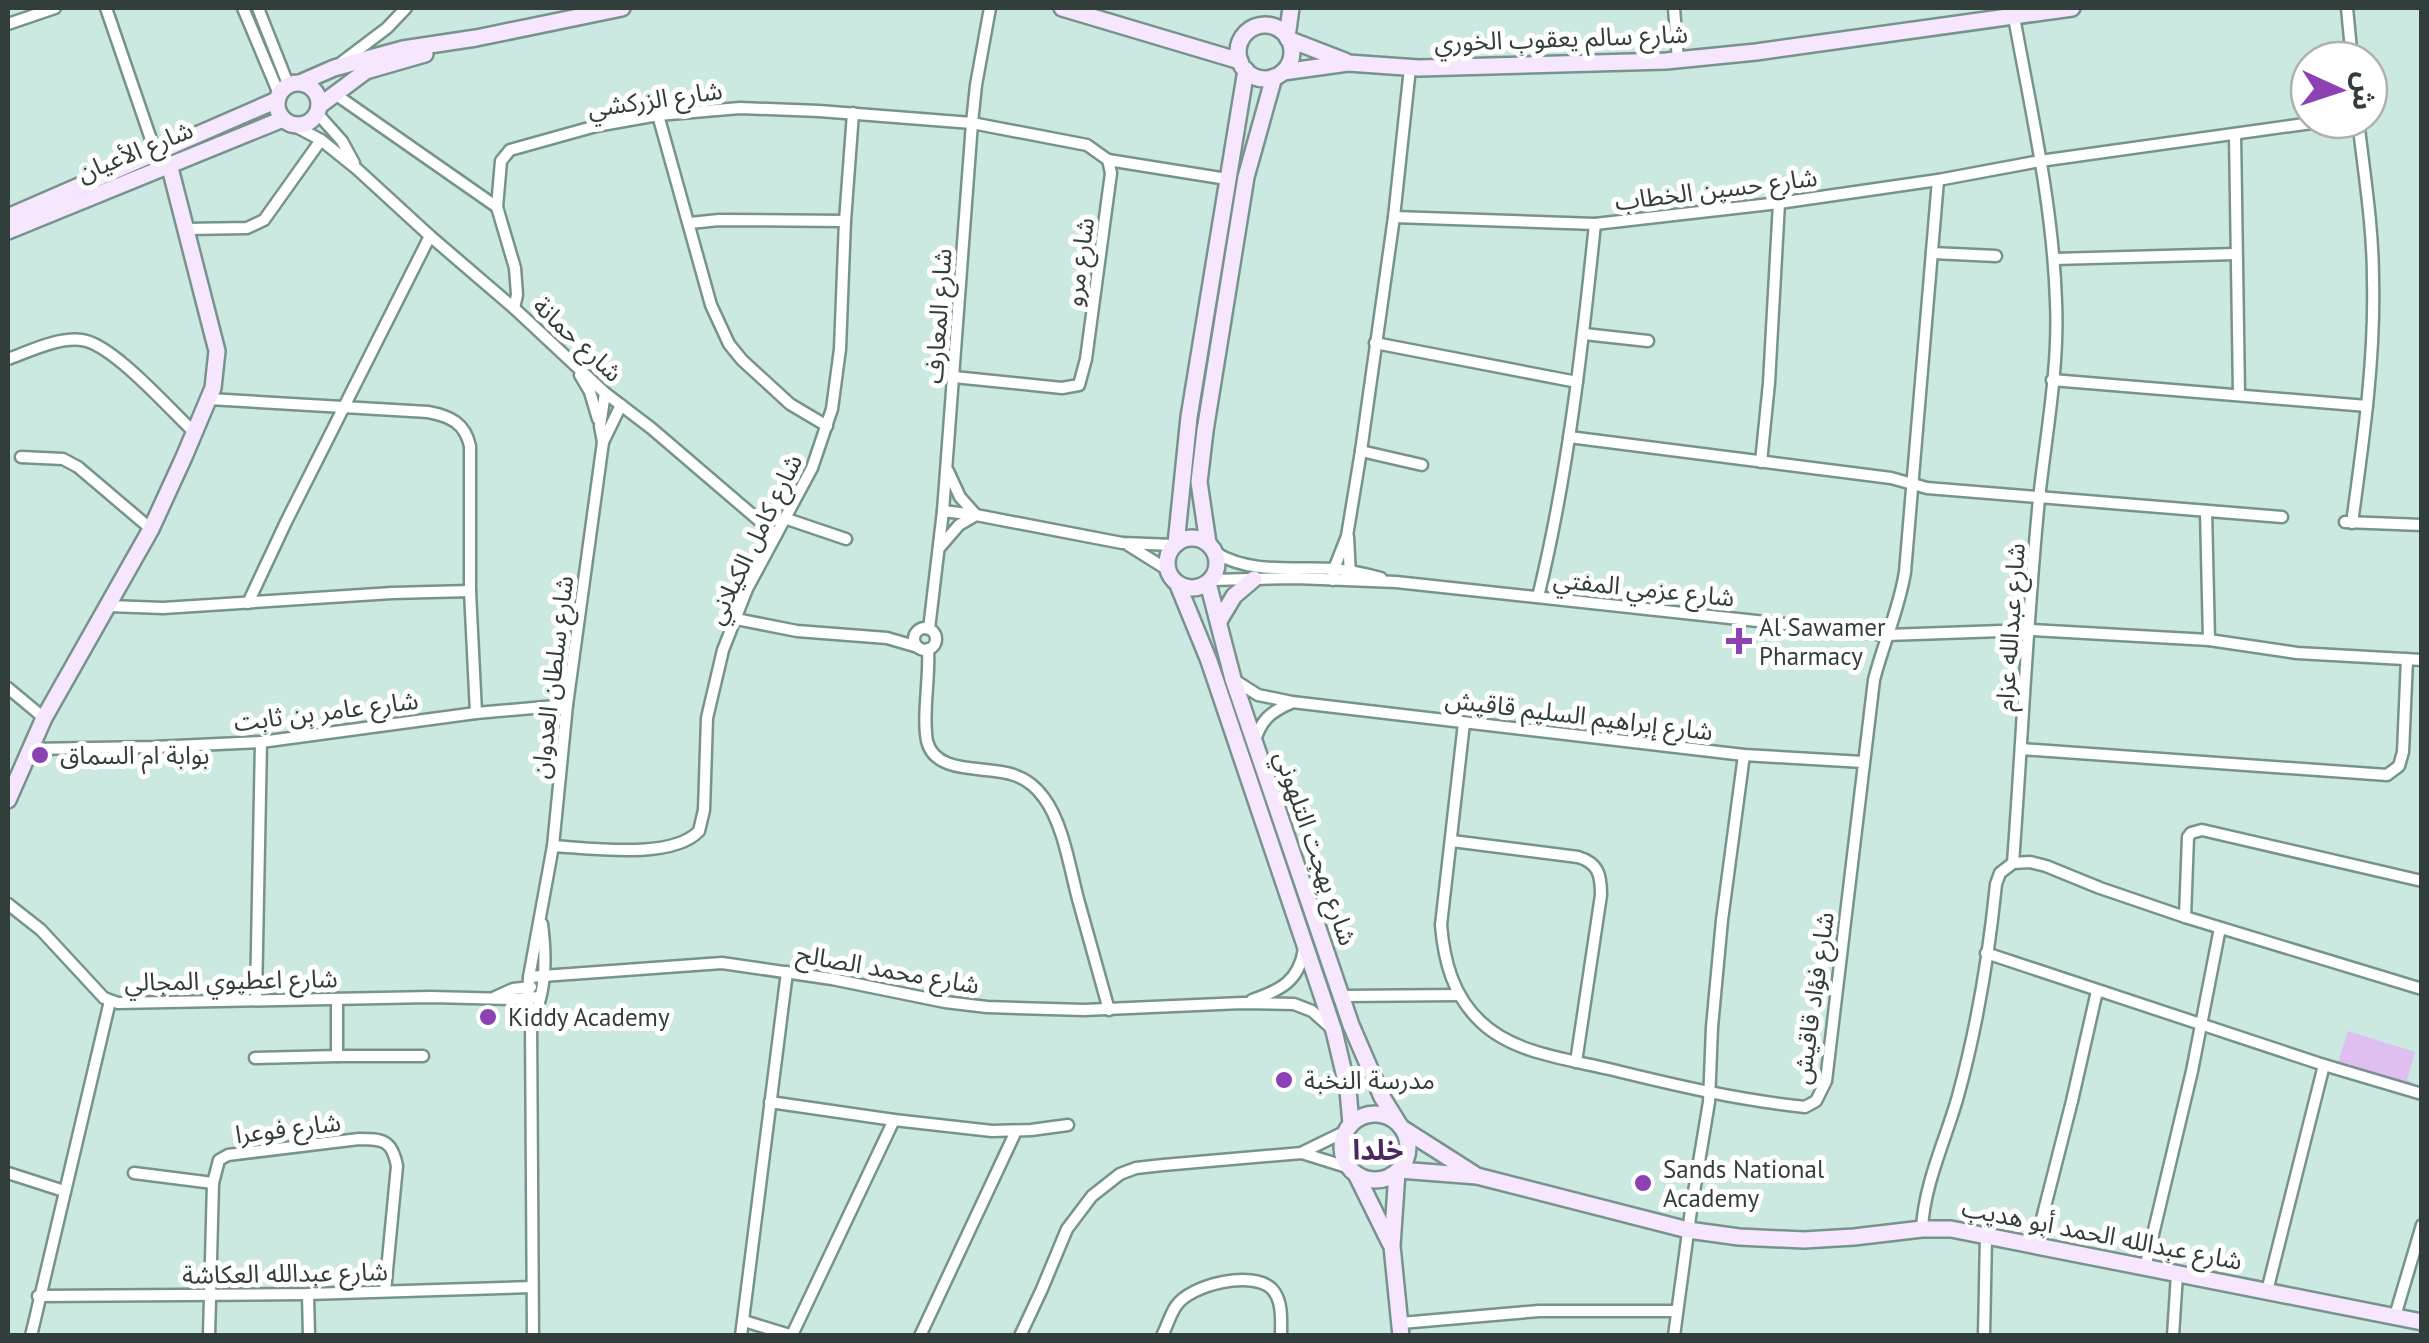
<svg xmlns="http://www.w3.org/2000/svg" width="2429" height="1343" font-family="'PT Sans','Noto Sans Arabic',sans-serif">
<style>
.green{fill:#debff0}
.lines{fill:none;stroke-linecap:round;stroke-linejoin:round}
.street-casing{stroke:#78938c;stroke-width:15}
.secondary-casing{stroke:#78938c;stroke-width:20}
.street{stroke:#fff;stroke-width:10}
.secondary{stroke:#f6e7fe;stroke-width:15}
.poi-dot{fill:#8d42b3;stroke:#fff;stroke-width:4}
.labels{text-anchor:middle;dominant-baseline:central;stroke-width:10;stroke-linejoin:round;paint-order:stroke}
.street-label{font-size:25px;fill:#323e3b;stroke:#fff}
.poi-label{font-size:25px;fill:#323e3b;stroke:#fff;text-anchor:start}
.neighbourhood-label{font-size:28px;font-weight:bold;fill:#4c285f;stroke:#fff}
</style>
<rect width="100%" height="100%" fill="#cbe9e1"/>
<path class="green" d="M2348,1031l67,21 -8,28 5,2 -1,4 -73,-23z"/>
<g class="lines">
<defs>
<g id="street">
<path d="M106,8l49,143"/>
<path d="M243,8l36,86"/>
<path d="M258,8l30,76"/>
<path d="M1674,8l4,52"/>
<path d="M2347,8l5,52"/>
<path d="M8,24l47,-16"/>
<path d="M342,62l45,-34 19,-20"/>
<path d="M335,94l162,113"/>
<path d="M317,113l25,28 12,22"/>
<path d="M658,115l53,190 18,39 13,16 48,44 37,22"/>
<path d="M291,124l30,16 36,29 73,67 84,72 91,85 46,35 125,107"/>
<path d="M2235,134l4,260"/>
<path d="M1108,160l119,19"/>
<path d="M1394,217l201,7 184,-21 159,-23 102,-19 293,-41"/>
<path d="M690,223l29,-3 126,1"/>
<path d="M186,229l61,-1 17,-8 57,-80"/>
<path d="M1932,253l64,3"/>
<path d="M2054,259l182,-5"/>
<path d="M514,308l3,-13 -2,-27 -18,-61 4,-46 9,-11 86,-24 62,-11 82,-7 79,3 153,12 115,22 21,15 3,13 -25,186 -7,26 -17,3 -108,-11"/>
<path d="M1584,334l64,7"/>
<path d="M1375,343l202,39"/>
<path d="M8,359c22,-8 50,-22 74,-19 31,4 89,71 113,93"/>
<path d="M580,375l10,17 8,27"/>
<path d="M2052,380l315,26"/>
<path d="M209,399l219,13c22,4 37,11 42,34v145l6,122"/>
<path d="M1569,437l322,41 36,10 355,29"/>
<path d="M603,442l18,-37"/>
<path d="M1361,451l61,14"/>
<path d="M21,457l42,2 15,8 73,62"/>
<path d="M1761,462l8,-79 10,-180"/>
<path d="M943,511l33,4 146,28 52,2"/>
<path d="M2206,511l3,129"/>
<path d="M787,519l59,20"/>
<path d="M2345,522l77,3"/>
<path d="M2352,523c11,-81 23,-162 21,-243 0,-54 -9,-107 -15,-160"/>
<path d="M1348,537l2,38"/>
<path d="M1128,545l40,25"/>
<path d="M940,547l19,-22 17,-10 -16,-18 -12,-26"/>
<path d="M1216,553c34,21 79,14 117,16 17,1 32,5 48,9"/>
<path d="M1211,580l85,-2 100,4 491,53 143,-5 179,10 88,13 125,7"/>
<path d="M1333,580l1,-11 13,-33 14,-85 33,-234 16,-149"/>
<path d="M1538,597c30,-122 44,-248 57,-373"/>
<path d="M248,603l38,-81 144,-286"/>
<path d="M109,606l54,2 229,-15 78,-2"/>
<path d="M736,619l61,12 90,7 31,9"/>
<circle cx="925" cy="639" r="11"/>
<path d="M929,629l14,-118 29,-388 4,-38 14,-77"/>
<path d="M928,649c2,28 -6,66 -1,92 8,35 61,24 87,34 12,4 23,13 30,23 19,25 26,71 34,101 10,37 21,74 31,111"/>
<path d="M1233,679l25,16 34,7 452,53 119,7"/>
<path d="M8,688l36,30"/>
<path d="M1464,723l-23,202c3,36 12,71 40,97 32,31 86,37 128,47 65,16 129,31 196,38l11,-6 10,-20 48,-401c9,-36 25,-70 31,-108l33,-392"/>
<path d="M1254,743c7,-23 16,-31 37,-40"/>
<path d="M30,749l124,-2 107,-5 215,-29 91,-8"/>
<path d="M2021,749l366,26 12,-9 4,-14 4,-93"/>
<path d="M1452,841l126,16c20,6 23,17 23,38l-25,167"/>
<path d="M553,846c37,2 119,14 146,-15l5,-21 3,-92 16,-68 24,-61 65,-121 20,-59 8,-60 5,-128 8,-108"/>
<path d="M2013,863l17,-1 16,4 54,22 85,29 237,72"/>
<path d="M8,904l33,26 63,68 14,5 313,-6 83,2 26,-2"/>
<path d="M2185,917l3,-80 3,-4 11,-3 220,51"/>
<path d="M1986,953l338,112 98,29"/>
<path d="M529,977l193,-14 110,16 113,23 42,5 97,3 158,-7 52,1 18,7 18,16"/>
<path d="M1342,996l117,-1"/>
<path d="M495,997l18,-8 18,-2"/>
<path d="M256,999l5,-257"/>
<path d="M1252,1000c29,-10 47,-19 52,-51"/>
<path d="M531,1021c16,-27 15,-66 11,-97"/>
<path d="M337,1056h86"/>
<path d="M255,1058l82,-2v-57"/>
<path d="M770,1102l124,18 98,11 39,-1 37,-5"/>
<path d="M1303,1152l43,-21"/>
<path d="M8,1173l56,18"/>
<path d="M134,1173l79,10"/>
<path d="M1922,1229c2,-45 24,-90 36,-133 19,-69 31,-142 38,-212l4,-11 13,-10c9,-121 14,-243 26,-364 7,-65 20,-131 17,-197 -3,-96 -25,-191 -42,-285"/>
<path d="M2035,1246l37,-145 25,-110"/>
<path d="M2145,1268l47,-197 28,-143"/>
<path d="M2267,1291l57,-226"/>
<path d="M308,1294l1,42"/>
<path d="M38,1296l270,-2 224,-7"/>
<path d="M2395,1316l27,-91"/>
<path d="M744,1321l49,15"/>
<path d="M1401,1323l138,-12h138"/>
<path d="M792,1335l102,-215"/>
<path d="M31,1336l79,-335"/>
<path d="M209,1336l4,-153 6,-23 9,-5 131,-16c24,0 33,1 38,27l-12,125"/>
<path d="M533,1336l-2,-315 -3,-15 1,-29 24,-131 14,-141 36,-263 -3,-16 5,-33"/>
<path d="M741,1336l46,-364"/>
<path d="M920,1336l96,-205"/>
<path d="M1020,1336l22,-47 25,-60 25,-33 28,-22 16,-6 27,-3 139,-12 48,15"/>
<path d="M1162,1336c5,-10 8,-21 14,-30 15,-22 77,-36 96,-17 11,12 9,31 9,47"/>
<path d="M1674,1336l17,-126 18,-108 3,-75 10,-107 22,-165"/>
<path d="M1984,1336l2,-100"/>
<path d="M2173,1336l4,-62"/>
</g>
<g id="secondary">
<path d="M1062,8l178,53"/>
<circle cx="1265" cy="52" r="27"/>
<path d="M1287,37l4,-29"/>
<path d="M1288,39l57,22"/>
<path d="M1283,72l65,-9 71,5 247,-7 90,-9 316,-44"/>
<path d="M302,82l32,-14 69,-19 73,-11 146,-30"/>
<circle cx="298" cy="104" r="21"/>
<path d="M319,106l47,-35 59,-17"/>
<path d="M8,217l269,-117"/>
<path d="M8,231l275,-112"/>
<circle cx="1192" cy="563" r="25"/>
<path d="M1208,543l-9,-61 6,-51 41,-254 28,-100"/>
<path d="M1176,544l13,-127 57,-347"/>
<path d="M1208,583l25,96 118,346 31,72 15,24"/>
<path d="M1178,585l31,76 125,370 14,59 3,34"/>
<path d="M1219,621l15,-25 20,-17"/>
<path d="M8,800l36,-82 107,-189 33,-72 29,-69 4,-37 -48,-187"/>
<circle cx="1375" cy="1147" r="33"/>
<path d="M1405,1130l69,44"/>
<path d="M1399,1170l78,6 211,54 51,7 65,3 50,-3 68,-8h29l471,93"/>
<path d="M1397,1172l-5,74 9,90"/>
<path d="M1356,1174l34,69"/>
</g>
</defs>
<use href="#street" class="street-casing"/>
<use href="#secondary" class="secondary-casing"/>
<use href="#street" class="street"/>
<use href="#secondary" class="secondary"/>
</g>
<g class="poi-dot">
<path d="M1734 626h10v10h10v10h-10v10h-10v-10h-10v-10h10z"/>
<circle cx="40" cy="755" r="10"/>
<circle cx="488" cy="1017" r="10"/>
<circle cx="1284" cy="1080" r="10"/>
<circle cx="1643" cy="1183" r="10"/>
</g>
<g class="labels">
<g class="street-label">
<text transform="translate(1561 38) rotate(-2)">شارع سالم يعقوب الخوري</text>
<text transform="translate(655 99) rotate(-8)">شارع الزركشي</text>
<text transform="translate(135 151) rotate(-22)">شارع الأعيان</text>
<text transform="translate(1716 189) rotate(-7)">شارع حسين الخطاب</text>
<text transform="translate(1079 262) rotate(-82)">شارع مرو</text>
<text transform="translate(938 316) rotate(-86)">شارع المعارف</text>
<text transform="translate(578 339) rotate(43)">شارع حمانة</text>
<text transform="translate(754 539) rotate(-64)">شارع كامل الكيلاني</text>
<text transform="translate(1644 588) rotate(6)">شارع عزمي المفتي</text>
<text transform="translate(2010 627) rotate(-86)">شارع عبدالله عزام</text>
<text transform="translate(552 677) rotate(-83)">شارع سلطان العدوان</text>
<text transform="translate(326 711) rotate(-7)">شارع عامر بن ثابت</text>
<text transform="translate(1579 715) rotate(7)">شارع إبراهيم السليم قاقيش</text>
<text transform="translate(1316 848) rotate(71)">شارع بهجت التلهوني</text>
<text transform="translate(888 969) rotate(10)">شارع محمد الصالح</text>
<text transform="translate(231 980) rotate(-1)">شارع اعطيوي المجالي</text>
<text transform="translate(1813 998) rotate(-82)">شارع فؤاد قاقيش</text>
<text transform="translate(288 1128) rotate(-7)">شارع فوعرا</text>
<text transform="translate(2102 1234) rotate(11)">شارع عبدالله الحمد أبو هديب</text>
<text transform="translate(285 1273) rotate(-1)">شارع عبدالله العكاشة</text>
</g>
<g class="poi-label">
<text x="1759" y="627">Al Sawamer<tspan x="1759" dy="29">Pharmacy</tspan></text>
<text x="60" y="755">بوابة ام السماق</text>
<text x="508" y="1017">Kiddy Academy</text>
<text x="1304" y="1080">مدرسة النخبة</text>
<text x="1663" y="1169">Sands National<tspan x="1663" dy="29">Academy</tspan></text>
</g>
<g class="neighbourhood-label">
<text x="1378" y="1149">خلدا</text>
</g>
</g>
<rect width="2429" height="1343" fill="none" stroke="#323e3b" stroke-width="20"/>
<g transform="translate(2339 90) rotate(93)"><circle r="48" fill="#ffffff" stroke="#adb2b1" stroke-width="2.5"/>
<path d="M0-8L18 38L0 25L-18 38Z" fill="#8d42b3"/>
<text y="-15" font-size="28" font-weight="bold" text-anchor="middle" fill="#323e3b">ش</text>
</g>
</svg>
